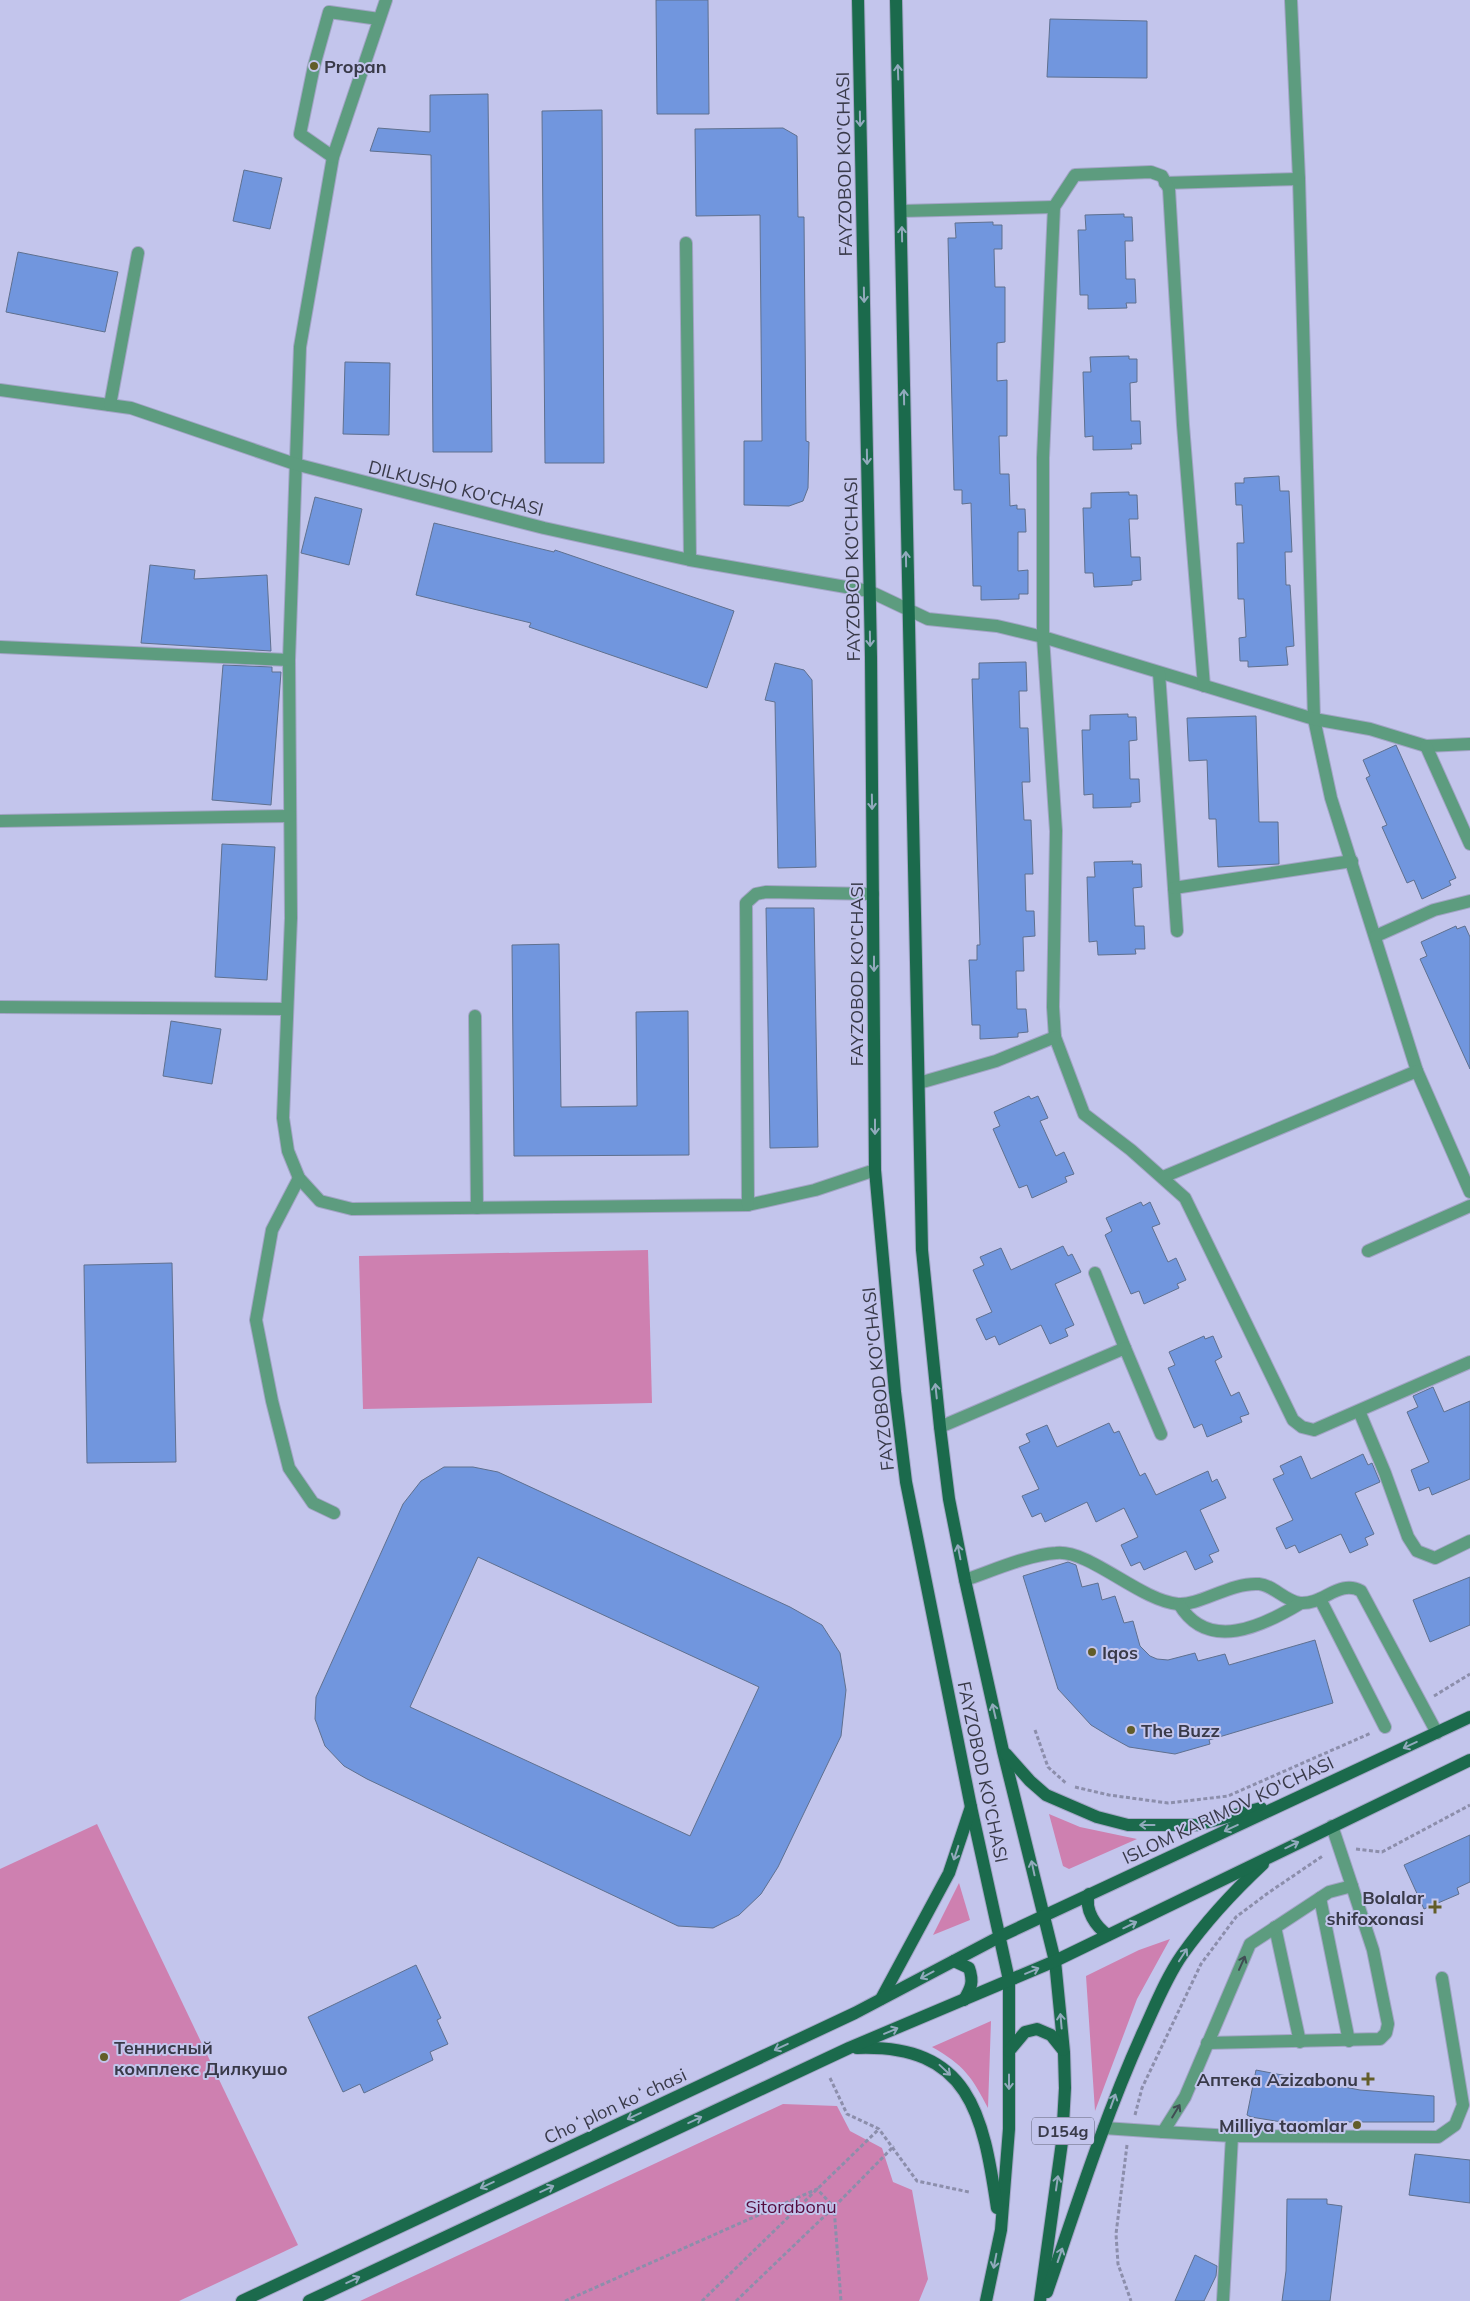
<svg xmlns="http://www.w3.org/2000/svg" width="1470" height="2301" font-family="Mulish,sans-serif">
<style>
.green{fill:#ce80b0}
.building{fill:#7196de;stroke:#5f708f;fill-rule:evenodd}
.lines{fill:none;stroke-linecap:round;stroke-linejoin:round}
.minor-casing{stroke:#a2a4c5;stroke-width:14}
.major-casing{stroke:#a2a4c5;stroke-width:14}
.path{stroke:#8c8eab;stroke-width:3;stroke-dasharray:4 2.5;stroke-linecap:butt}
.minor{stroke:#5d9c7f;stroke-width:12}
.major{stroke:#1b6a4c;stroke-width:12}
.oneway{stroke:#91aabc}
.oneway2{stroke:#404e54}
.poi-dot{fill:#625d29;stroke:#c3c5ec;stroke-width:2}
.labels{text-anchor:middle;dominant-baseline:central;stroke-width:4;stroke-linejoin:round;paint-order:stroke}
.shield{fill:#c3c5ec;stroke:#62647a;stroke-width:1}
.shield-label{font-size:16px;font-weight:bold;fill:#393a49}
.poi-label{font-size:18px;font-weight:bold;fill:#393a49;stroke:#c3c5ec;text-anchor:start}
.street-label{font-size:18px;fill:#393a49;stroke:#c3c5ec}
.park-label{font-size:18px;fill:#550d3f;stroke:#c3c5ec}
</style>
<rect width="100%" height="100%" fill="#c3c5ec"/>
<g class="green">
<path d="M648,1250l4,153 -289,6 -4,-153z"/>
<path d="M1049,1814l31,13 57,12 -68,30 -6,-3z"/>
<path d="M97,1824l201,421 -119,56h-179v-432z"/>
<path d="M959,1883l11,37 -37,15z"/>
<path d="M1170,1939l-33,60 -42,112 -9,-135 53,-26z"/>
<path d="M991,2021l-3,87c-16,-31 -24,-43 -56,-61z"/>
<path d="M783,2104l54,2 13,25 32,17 11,34 19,8 16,89 -9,22h-559z"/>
</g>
<g class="building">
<path d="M656,0h52l1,114h-52z"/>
<path d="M1050,19l97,2v57l-100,-1z"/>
<path d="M488,94l4,358h-59l-2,-297 -61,-4 8,-23 52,4v-37z"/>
<path d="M602,110l2,353h-59l-3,-352z"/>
<path d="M783,128l14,8 1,81h6l2,224 3,1 -1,46 -5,13 -14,5 -45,-1v-64h18l-2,-226 -64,1 -1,-87z"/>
<path d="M244,170l38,8 -12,51 -37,-8z"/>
<path d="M1124,214v3h8l1,24h-8l1,38h9l1,24h-10l1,5 -39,1v-14h-8l-2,-65h8l-1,-15z"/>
<path d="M993,222v3h9v24h-8l1,38h10v55l-8,1v38l10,-1v56h-8l1,38h9l1,32 7,-1v4h8l1,23h-8v39l10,-1v24h-9v5l-38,1v-14h-8l-2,-83 -9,1v-14h-8l-6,-252h8l-1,-15z"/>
<path d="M18,252l100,20 -13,60 -99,-20z"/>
<path d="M1129,356v3h8v23l-7,1 1,38h9l1,23h-10l1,5 -39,1v-14l-8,1 -2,-65h8l-1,-15z"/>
<path d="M345,362l45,1 -1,72 -46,-1z"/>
<path d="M1279,476l1,15h9l3,61h-7l1,33h4l4,61 -8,1 2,18 -40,2v-6h-8l-1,-23 7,-1 -2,-38h-6l-1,-56h7l-2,-38h-6l-1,-22h9v-5z"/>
<path d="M1129,492v3h8l1,24h-9l2,38h9l1,23 -9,1v4l-38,2 -1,-14h-8l-2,-65h8v-15z"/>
<path d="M315,497l47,12 -13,56 -48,-12z"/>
<path d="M434,523l120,29 1,-2 179,61 -27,77 -178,-61 2,-4 -115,-28z"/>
<path d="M150,565l45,5 -1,9 73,-4 4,76 -130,-8z"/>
<path d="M1026,662l1,29h-8l1,37h8l2,54h-8l2,38h7l2,54h-8l1,37h8l1,25 -12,1 1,34h-8l1,38h9l2,23 -10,1v4l-38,2v-14h-8l-3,-65h8v-15h3l-8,-266h7v-16z"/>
<path d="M775,663l29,7 8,10 4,187 -38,1 -3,-166 -10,-2z"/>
<path d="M223,665l49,2v5h9l-10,133 -59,-5z"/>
<path d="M1128,714v3h8l1,23 -8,1 1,38h9l1,23 -9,1v4l-38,1v-14l-9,1 -2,-65h8v-15z"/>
<path d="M1256,716l3,106h19l1,42 -61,3 -2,-48h-7l-2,-59 -18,1 -2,-43z"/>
<path d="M1396,745l60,133 -7,3 2,4 -29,14 -8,-19 -7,3 -25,-56 5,-2 -21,-47 4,-2 -7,-16z"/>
<path d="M222,844l53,3 -8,133 -52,-3z"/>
<path d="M1133,861l-1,3h9l1,23 -9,1 2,38h9l1,23h-10l1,5 -38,1 -1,-14 -8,1 -2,-65h8l-1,-15z"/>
<path d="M766,908h48l4,239 -48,1z"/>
<path d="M1456,926l1,3 8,-3 5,11v132l-50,-110 7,-3 -6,-14z"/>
<path d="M559,944l2,163 76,-1 -1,-94 52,-1 1,144 -175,1 -2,-211z"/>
<path d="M171,1021l50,8 -9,55 -49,-8z"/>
<path d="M1029,1096l2,3 7,-3 10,22 -8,3 16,35 8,-4 10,22 -9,3 2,5 -35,16 -5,-13 -8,3 -26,-59 7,-3 -6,-14z"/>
<path d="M1141,1202l2,4 7,-4 10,22 -8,3 16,35 8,-4 10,22 -9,4 2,4 -35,16 -5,-13 -8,3 -26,-59 7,-4 -6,-13z"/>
<path d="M1063,1246l5,10 4,-2 9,18 -26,12 19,41 -9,4 3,7 -18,8 -9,-19 -42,20 -4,-9 -9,4 -10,-21 16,-7 -19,-42 11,-5 -4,-8 21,-9 10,22z"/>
<path d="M172,1263l4,199 -89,1 -3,-198z"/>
<path d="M1204,1336l1,3 8,-3 9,21 -7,4 16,35 8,-4 10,22 -9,3 2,5 -35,15 -5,-13 -8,4 -26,-60 7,-3 -6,-13z"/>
<path d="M1433,1387l11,25 26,-11v78l-38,16 -3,-8 -10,4 -8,-21 18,-8 -22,-50 11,-5 -5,-11z"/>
<path d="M1109,1423l5,10 5,-2 21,45 5,-3 11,22 52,-24 4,11 5,-3 9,19 -26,12 19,41 -10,4 4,7 -18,8 -9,-19 -42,19 -4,-8 -9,4 -10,-21 17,-8 -14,-29 -28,14 -9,-20 -42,20 -4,-9 -9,4 -10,-21 17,-7 -20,-42 11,-5 -4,-8 21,-9 10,22z"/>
<path d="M1363,1454l5,11 4,-2 8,19 -25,11 19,41 -9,4 3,7 -18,8 -9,-19 -42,19 -4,-8 -9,4 -10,-21 17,-8 -20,-41 11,-5 -4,-8 21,-10 10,23z"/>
<path d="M444,1467h29l25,5 292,135 32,18 18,28 6,37 -5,46 -63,131 -17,27 -22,21 -26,13 -35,-2 -311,-147 -23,-13 -19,-20 -10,-27 1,-22 87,-193 18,-23zM478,1557l281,130 -69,149 -280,-129z"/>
<path d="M1068,1562l8,3 6,22 16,-4 4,17 13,-4 9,27 9,-2 7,25 10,10 7,3 11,1 27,-7 3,8 27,-7 4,11 86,-25 18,63 -124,37 1,4 -35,10 -46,-7 -20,-11 -18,-11 -33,-36 -35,-113z"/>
<path d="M1470,1577v48l-40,17 -17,-42z"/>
<path d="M1470,1835v47l-13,6 2,6 -35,15 -20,-44z"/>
<path d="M416,1965l25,53 -4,2 11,24 -18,8 3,8 -69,33 -4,-9 -17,8 -35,-75z"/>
<path d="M1256,2070l104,20 74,6v26h-128v4l-55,-9 -4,-2z"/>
<path d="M1415,2154l55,6v43l-61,-8z"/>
<path d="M1287,2199h40v5l15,2 -12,95h-48l4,-30z"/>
<path d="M1195,2255l22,11 -1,10 -12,25h-29z"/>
</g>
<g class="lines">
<defs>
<g id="minor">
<path d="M386,0l-53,157 -33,190 -11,313 2,258 -8,200 5,33 11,27 21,23 32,8 396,-4 67,-15 60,-20"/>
<path d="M1291,0l8,179 15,540 17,79 86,273 53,121"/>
<path d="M333,157l-33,-23 14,-68 15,-54 50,7"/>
<path d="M1165,183l134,-4"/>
<path d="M901,211l153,-4"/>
<path d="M686,243l4,317"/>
<path d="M0,390l131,18 164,56 249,64 146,32 179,31 59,28 69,7 46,11 271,82 56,10 56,17 44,-2"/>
<path d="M110,405l28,-152"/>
<path d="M0,647l289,13"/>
<path d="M1159,673l18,258"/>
<path d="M1204,686l-21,-261 -14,-236 -7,-13 -11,-4 -76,3 -21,32 -11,251v179l13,194 -3,176 2,30 29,77 47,36 54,48 108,222 9,7 12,3 156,-68"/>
<path d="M1426,746l44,98"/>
<path d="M0,821l290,-5"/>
<path d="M1174,888l178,-27"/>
<path d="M1376,936l58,-26 36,-9"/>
<path d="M0,1007l287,2"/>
<path d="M475,1016l2,192"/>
<path d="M919,1083l77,-22 59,-24"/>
<path d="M1163,1177l254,-106"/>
<path d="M299,1178l-27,52 -16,90 16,81 17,67 24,35 21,10"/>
<path d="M748,1205l-2,-302 10,-9 10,-2 107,2"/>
<path d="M1368,1251l102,-45"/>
<path d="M1095,1273l30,75"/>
<path d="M1359,1411l26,62 23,64 9,14 18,7 35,-17"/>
<path d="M940,1427l185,-79 36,86"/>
<path d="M965,1580c27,-9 62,-25 91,-27 33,-4 83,47 122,51 21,2 53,-22 81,-20 14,1 26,17 41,19 23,2 39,-24 61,-12l76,142"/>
<path d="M1320,1599l65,128"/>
<path d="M1179,1604c29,49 84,22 122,-1"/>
<path d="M1320,1898l29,143"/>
<path d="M1275,1927l25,115"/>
<path d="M1207,2043l173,-4 6,-6 2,-9 -15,-74 -21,-64"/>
<path d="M1104,2128l59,4 22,-35 65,-153 79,-52 23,-6 -20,-60"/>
<path d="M1163,2132l69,4 -9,165"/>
<path d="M1232,2136l206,1 17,-12 8,-20 -21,-127"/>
</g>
<g id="major">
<path d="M858,0l13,657 4,513 20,222 11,90 65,325 38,173v149l-8,101 -15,71"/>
<path d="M896,0l26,1250 18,177 9,72 16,81 38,171 52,210 9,91 1,36 -3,54 -22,159"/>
<path d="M1006,1754l24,27 16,14 51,22 31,8h69l64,-17"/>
<path d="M1089,1894c-5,16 7,33 19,41"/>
<path d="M954,1961l15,7c5,14 2,20 -5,32"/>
<path d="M881,1999l68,-126 22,-66"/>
<path d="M857,2048c113,-4 126,66 140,160"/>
<path d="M1009,2051l16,-19 12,-3 14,6 12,15"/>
<path d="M1047,2292c30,-88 58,-176 96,-260 12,-26 23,-54 39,-77 24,-34 51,-63 81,-91"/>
<path d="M242,2301l613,-288 146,-77 469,-219"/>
<path d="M309,2301l540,-253 206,-87 415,-201"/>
</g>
</defs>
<use href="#minor" class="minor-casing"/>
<use href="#major" class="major-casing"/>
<g class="path">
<path d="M1434,1696l36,-22"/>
<path d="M1035,1730l13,37 19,17"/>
<path d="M1075,1787l34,8 59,8 60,-7 143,-63"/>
<path d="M1356,1849l26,3 88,-47"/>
<path d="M830,2078l17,36 32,15 38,52 52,11"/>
<path d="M1135,2115l7,-27 59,-124 35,-47 32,-24 56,-38"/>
<path d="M1127,2145l-11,89 2,30 13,37"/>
<path d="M565,2301l252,-112 17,18 7,94"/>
<path d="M702,2301l177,-172"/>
<path d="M736,2301l98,-94 60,-61"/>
</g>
<use href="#minor" class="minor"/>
<use href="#major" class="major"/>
</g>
<defs><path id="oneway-shaft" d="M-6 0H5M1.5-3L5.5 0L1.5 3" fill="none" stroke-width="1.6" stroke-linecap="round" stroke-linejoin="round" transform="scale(1.25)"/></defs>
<g class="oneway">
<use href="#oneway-shaft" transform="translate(898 72) rotate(-92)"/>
<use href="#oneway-shaft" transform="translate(860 119) rotate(89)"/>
<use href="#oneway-shaft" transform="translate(902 234) rotate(-91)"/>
<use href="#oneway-shaft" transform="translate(864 295) rotate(89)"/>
<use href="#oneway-shaft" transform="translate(904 397) rotate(-91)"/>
<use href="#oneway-shaft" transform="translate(867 457) rotate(89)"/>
<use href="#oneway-shaft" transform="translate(906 559) rotate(-91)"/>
<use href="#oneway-shaft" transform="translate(870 639) rotate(89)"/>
<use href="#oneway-shaft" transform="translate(872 802) rotate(89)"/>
<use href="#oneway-shaft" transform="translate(874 964) rotate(90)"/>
<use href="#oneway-shaft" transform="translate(875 1127) rotate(90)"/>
<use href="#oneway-shaft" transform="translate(936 1391) rotate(-96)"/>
<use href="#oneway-shaft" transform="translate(959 1552) rotate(-101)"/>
<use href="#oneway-shaft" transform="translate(994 1711) rotate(-103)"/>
<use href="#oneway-shaft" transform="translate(1410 1745) rotate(155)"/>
<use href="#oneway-shaft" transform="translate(1147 1825) rotate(-180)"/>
<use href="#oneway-shaft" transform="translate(1231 1828) rotate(155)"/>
<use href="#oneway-shaft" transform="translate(1292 1845) rotate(-26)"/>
<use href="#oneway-shaft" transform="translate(956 1853) rotate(108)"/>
<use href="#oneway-shaft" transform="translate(1033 1868) rotate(-102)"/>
<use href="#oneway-shaft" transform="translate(1130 1925) rotate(-26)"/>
<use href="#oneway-shaft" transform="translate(1183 1955) rotate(-57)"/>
<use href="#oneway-shaft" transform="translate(1032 1971) rotate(-23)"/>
<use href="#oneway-shaft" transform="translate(927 1975) rotate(152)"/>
<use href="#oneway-shaft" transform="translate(1061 2021) rotate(-95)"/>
<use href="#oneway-shaft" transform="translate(891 2031) rotate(-23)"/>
<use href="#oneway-shaft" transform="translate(781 2047) rotate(155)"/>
<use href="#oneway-shaft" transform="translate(945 2070) rotate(43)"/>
<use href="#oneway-shaft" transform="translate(1009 2082) rotate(90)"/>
<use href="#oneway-shaft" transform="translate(1113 2101) rotate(-70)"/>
<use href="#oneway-shaft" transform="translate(634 2116) rotate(155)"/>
<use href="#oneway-shaft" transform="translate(695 2120) rotate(-25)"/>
<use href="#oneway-shaft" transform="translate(1057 2183) rotate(-82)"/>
<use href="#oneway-shaft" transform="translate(487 2185) rotate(155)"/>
<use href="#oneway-shaft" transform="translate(547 2189) rotate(-25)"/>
<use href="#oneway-shaft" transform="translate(1060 2255) rotate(-71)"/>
<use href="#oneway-shaft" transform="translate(995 2261) rotate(101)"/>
<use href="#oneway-shaft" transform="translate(353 2280) rotate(-25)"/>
</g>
<g class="oneway2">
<use href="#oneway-shaft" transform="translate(1242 1963) rotate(-66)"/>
<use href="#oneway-shaft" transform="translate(1176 2111) rotate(-59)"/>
</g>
<g class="poi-dot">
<circle cx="314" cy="66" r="5"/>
<circle cx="1092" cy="1652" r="5"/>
<circle cx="1131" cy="1730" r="5"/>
<path d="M1432.5 1899.5h5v5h5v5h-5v5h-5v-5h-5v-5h5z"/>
<circle cx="104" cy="2057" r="5"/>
<path d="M1365.5 2071.5h5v5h5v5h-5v5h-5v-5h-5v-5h5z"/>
<circle cx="1357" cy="2125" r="5"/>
</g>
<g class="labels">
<rect class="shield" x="1032" y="2117.5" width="62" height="27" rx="4"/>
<g class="shield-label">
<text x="1063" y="2131">D154g</text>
</g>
<g class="poi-label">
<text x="324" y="66">Propan</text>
<text x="1102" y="1652">Iqos</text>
<text x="1141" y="1730">The Buzz</text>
<text x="1424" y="1897" text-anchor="end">Bolalar<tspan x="1424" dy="21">shifoxonasi</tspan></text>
<text x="114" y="2047">Теннисный<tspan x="114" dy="21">комплекс Дилкушо</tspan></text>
<text x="1358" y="2079" text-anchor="end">Аптека Azizabonu</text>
<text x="1347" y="2125" text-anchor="end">Milliya taomlar</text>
</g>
<g class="street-label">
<text transform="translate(844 164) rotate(-91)">FAYZOBOD KO'CHASI</text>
<text transform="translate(456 488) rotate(14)">DILKUSHO KO'CHASI</text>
<text transform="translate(852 569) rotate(-91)">FAYZOBOD KO'CHASI</text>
<text transform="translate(856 974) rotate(-90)">FAYZOBOD KO'CHASI</text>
<text transform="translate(878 1379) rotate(-96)">FAYZOBOD KO'CHASI</text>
<text transform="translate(983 1772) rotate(78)">FAYZOBOD KO'CHASI</text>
<text transform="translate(1228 1810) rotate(-25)">ISLOM KARIMOV KO'CHASI</text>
<text transform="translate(615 2106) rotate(-25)">Choʻplon koʻchasi</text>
</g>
<g class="park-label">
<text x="791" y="2206">Sitorabonu</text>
</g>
</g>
</svg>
